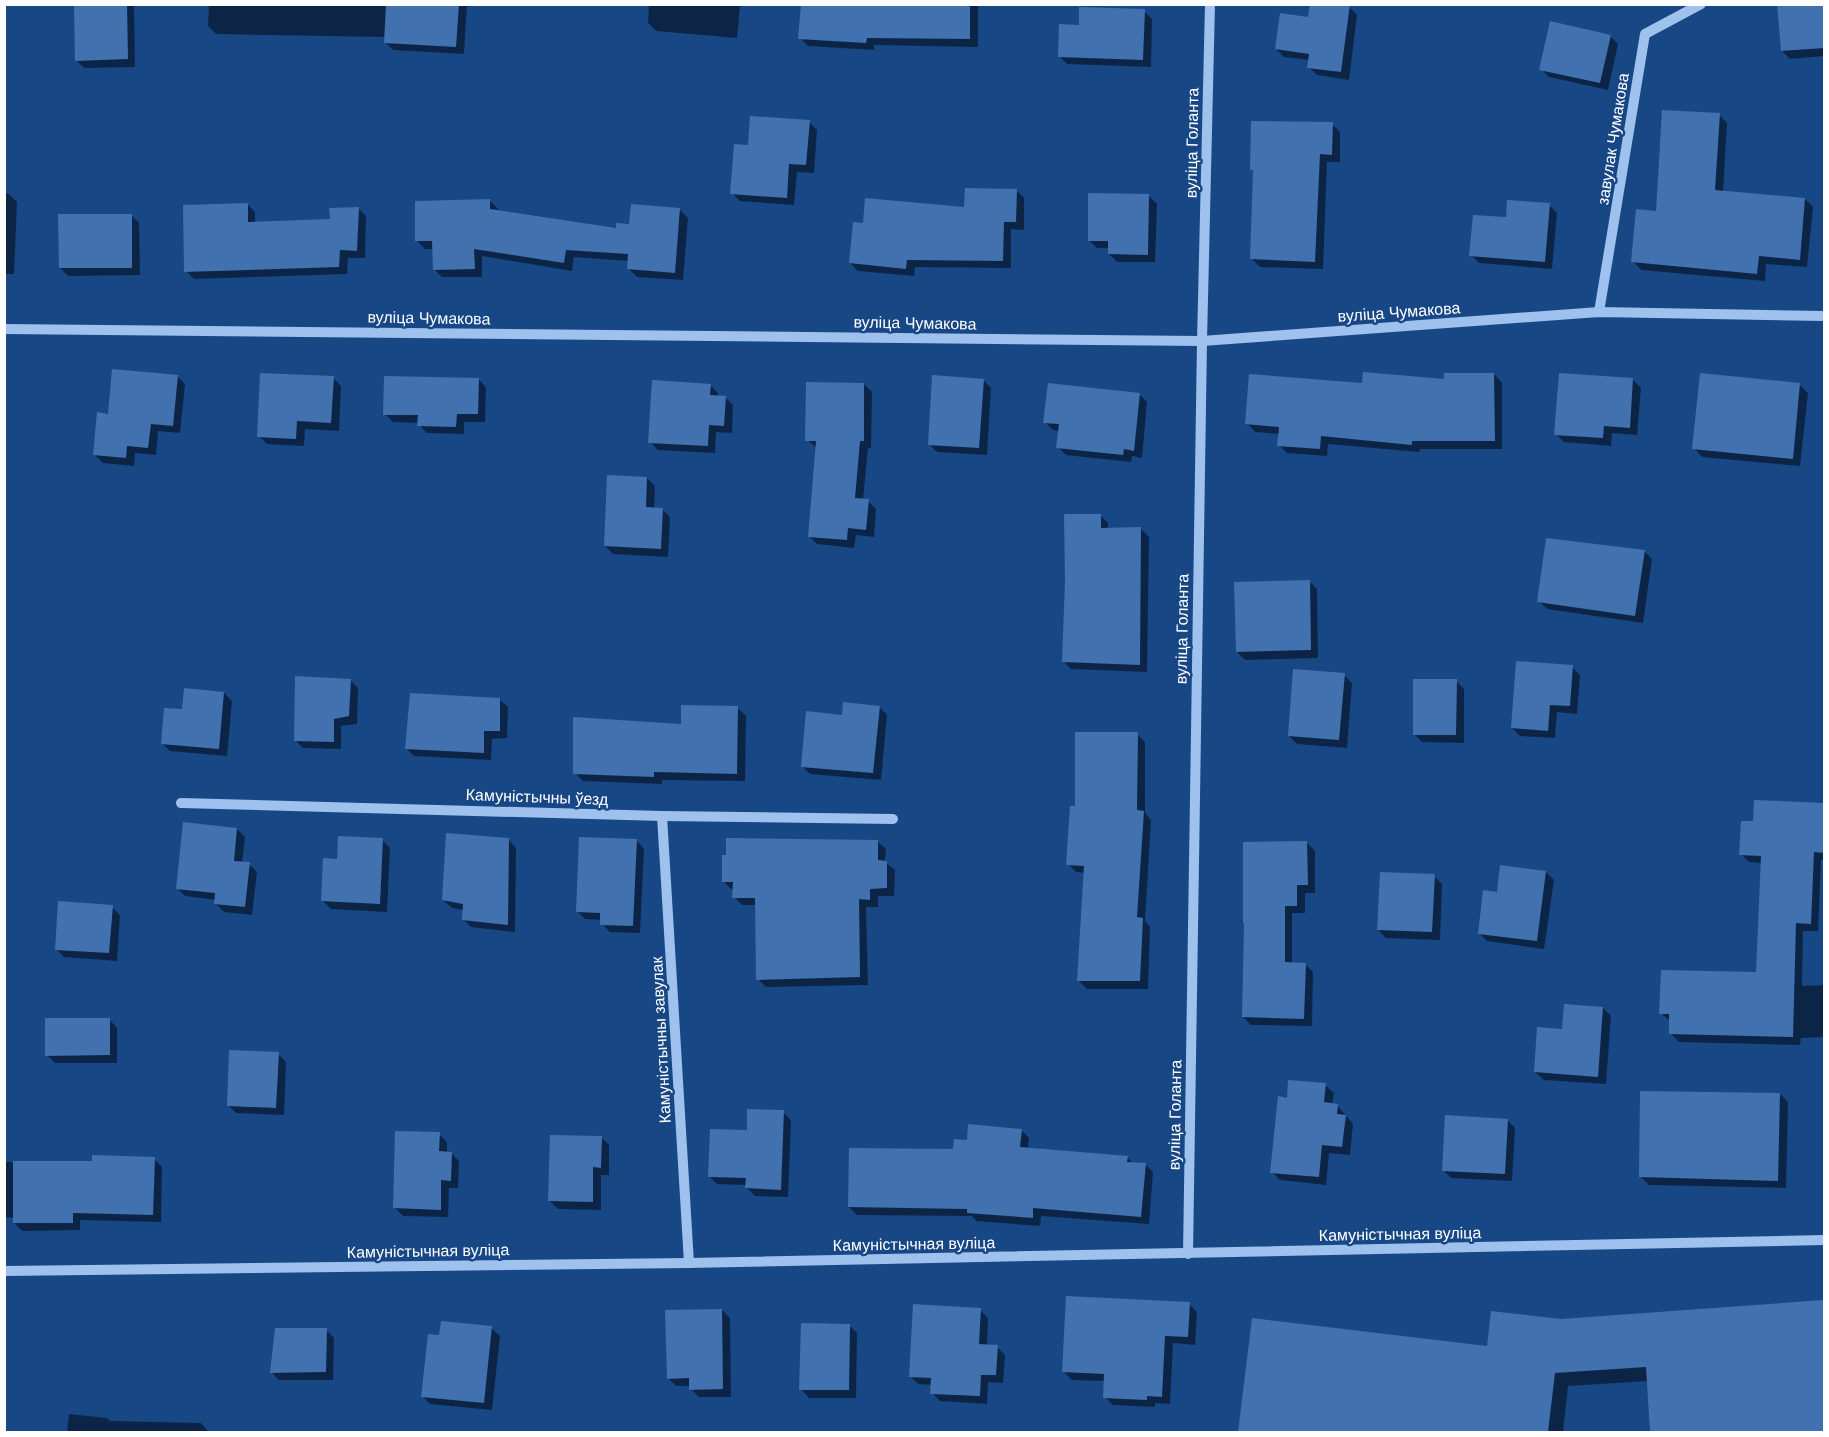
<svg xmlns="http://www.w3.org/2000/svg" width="1829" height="1437" font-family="Helvetica,sans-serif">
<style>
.shadow{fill:#0007}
.building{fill:#4171af}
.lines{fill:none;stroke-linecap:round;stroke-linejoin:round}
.minor{stroke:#9ec1ed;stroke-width:10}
.labels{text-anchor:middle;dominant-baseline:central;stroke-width:5;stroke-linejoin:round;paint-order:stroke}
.street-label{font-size:16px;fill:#fff;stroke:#184786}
</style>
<rect width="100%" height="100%" fill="#184786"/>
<g class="shadow">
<path d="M75,4h59l1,63 -51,1 -8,-8z"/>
<path d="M209,4h258l-3,50 -71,-4 -8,-8 1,-5 -170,-3 -8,-8z"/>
<path d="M649,4h91l-3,34 -81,-7 -8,-8z"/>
<path d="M802,4h176v43l-104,-2v5l-66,-4 -8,-8z"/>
<path d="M1779,4h45v52l-34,3 -8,-8z"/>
<path d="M1349,7l8,8 -8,65 -32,-5 -8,-8 1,-7 -26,-3 -8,-8 34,-31z"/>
<path d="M1144,11l8,8 -1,48 -84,-3 -8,-8 21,-29z"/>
<path d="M1610,36l8,8 -10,46 -59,-13 -8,-8z"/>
<path d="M1719,115l8,8 -4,69 82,7 8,8 -6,60 -41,-3 -1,17 -124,-11 -8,-9 24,-48z"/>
<path d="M809,122l8,8 -3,43 -17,-1 -3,33 -54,-4 -8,-8 17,-47z"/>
<path d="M1332,124l8,8v30h-13l-4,107 -63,-2 -8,-8 3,-86 -3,-4z"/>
<path d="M1016,190l8,8v32l-13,-1v39l-96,-1 -1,9 -56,-5 -8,-8 14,-38 102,-16z"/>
<path d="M4,193l5,1 8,8 -3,72h-10z"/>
<path d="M1149,196l8,8 -2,58h-38l-8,-8v-6h-12l-8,-8z"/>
<path d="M490,201l8,8v3l119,18 63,-20 8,8 -5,62 -46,-3 -8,-8v-8l-55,-4 -2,14 -90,-15v21h-40l-8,-8v-20h-9l-8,-8z"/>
<path d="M247,204l8,8v11l76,-3 27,-12 8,8 -1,42h-17l-1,16 -153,5 -8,-8z"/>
<path d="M1549,205l8,8 -5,56 -73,-6 -8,-8 36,-36z"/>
<path d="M131,215l8,8 1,52 -72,1 -8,-8z"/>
<path d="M1494,374l8,9v66h-82l-1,3 -91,-8 -1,12 -40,-3 -8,-8 1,-11 -25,-2 -8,-9 199,-43z"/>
<path d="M177,376l8,8 -5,49 -22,-2 -2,24 -21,-2 -1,13 -31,-3 -8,-8 14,-40z"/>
<path d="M333,378l8,8 -2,45 -34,-2 -1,17 -37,-2 -8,-8z"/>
<path d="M478,379l8,8 -1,35h-21v12l-37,-1 -8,-8v-2l-26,-1 -8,-8z"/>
<path d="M983,380l8,8 -4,67 -50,-3 -8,-8z"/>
<path d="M1633,380l8,8 -4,47 -25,-2 -1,13 -47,-4 -8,-8z"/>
<path d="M864,384l8,8 -1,56h-3l-5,52 5,1 8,8 -2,28 -18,-2 -2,13 -37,-4 -8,-8 8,-88 -10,-8z"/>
<path d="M710,385l8,8v4h7l8,8 -1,28 -16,-1 -1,21 -57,-3 -8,-8z"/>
<path d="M1800,385l8,8 -8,73 -98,-9 -8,-9z"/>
<path d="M1139,394l8,8 -5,56 -10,-2 -1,6 -65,-7 -8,-8 2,-16 -7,-1 -8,-8z"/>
<path d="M647,478l8,8 -1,23h8l8,8 -2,40 -55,-3 -8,-8z"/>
<path d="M1100,515l8,8v6h33l8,8 -2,135 -76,-3 -8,-8z"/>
<path d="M1644,551l8,8 -9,64 -96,-14 -8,-8z"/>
<path d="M1309,581l8,8 1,69 -73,2 -8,-8z"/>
<path d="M1572,667l8,8 -3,39 -20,-2 -2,26 -35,-2 -8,-8z"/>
<path d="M1344,675l8,8 -5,65 -50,-4 -8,-8z"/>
<path d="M350,680l8,8 -1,36 -16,2v23l-38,-1 -8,-8z"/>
<path d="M1456,681l8,8v54l-42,-1 -8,-8z"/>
<path d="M224,693l8,8 -5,55 -57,-5 -8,-8 21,-32z"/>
<path d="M499,699l9,8 -1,31 -15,1 -1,21 -77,-4 -8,-8z"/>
<path d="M879,707l8,8 -6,65 -71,-6 -8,-8 41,-50z"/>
<path d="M738,708l8,8 -1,65 -83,-1v4l-79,-3 -8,-8 107,-48z"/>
<path d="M1137,734l8,8v71l6,7 -6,101 5,6 -2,62h-61l-8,-8 6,-108 -9,-1 -8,-8 8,-56z"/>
<path d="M1756,802l68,3v55h-3l-3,71h-15l-1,55 22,-1v52l-23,1 -1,7 -121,-3 -8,-8v-12l-10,-9 97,-39 4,-111 -13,-1 -8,-8 14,-32z"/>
<path d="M237,829l8,8 -3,26 7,1 8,8 -5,43 -28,-3 -8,-8v-4l-31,-4 -8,-8z"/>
<path d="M508,839l8,9 -1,84 -44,-5 -8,-8 1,-9 -12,-2 -9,-8z"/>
<path d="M382,840l8,8 -3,64 -56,-3 -8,-8z"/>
<path d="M636,840l8,9 -4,84 -30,-1 -8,-8v-4l-17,-1 -8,-8z"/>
<path d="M877,841l9,8 -1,13 10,8 -1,26h-16v11h-12l2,78 -102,2 -8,-8 -1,-74h-15l-8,-8v-8h-3l-8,-8z"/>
<path d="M1307,843l8,8v42h-10v20h-13v51h13l8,8 -1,54 -61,-1 -8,-8z"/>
<path d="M1546,872l8,8 -10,69 -57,-8 -8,-8 19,-39z"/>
<path d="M1434,876l8,8 -2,56 -54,-2 -8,-8z"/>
<path d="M112,907l8,8 -3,46 -53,-4 -8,-8z"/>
<path d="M1603,1008l8,8 -5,68 -62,-4 -9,-8 28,-42z"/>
<path d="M109,1019l8,9v35h-62l-8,-8z"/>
<path d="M278,1054l8,8 -2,53 -48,-2 -8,-8z"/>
<path d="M1325,1085l9,8 -2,12h5l16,19 -3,31 -21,-2 -3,32 -46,-5 -8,-8 16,-73z"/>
<path d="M1780,1094l8,8 -2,86 -137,-3 -8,-8z"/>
<path d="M783,1112l8,8 -3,77 -33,-1 -8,-8v-3l-30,-1 -8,-8 39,-45z"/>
<path d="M1507,1120l8,8 -3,53 -61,-3 -8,-8z"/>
<path d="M1021,1130l8,8 -1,11 99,8 6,6 12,1 8,8 -4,52 -108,-8 -1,10 -64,-5 -4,-5 -115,-1 -8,-8 119,-66z"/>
<path d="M439,1134l8,8v11h4l8,8 -1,27h-9l-1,29 -45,-1 -8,-8z"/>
<path d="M601,1137l8,8v30h-8v35l-43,-1 -8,-8z"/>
<path d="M154,1159l8,8 -1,55 -81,-2v10l-58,1 -8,-8v-5l-10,-1v-55l89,1z"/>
<path d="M1824,1302v130h-172l-4,-51 -80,5 -5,46h-324l14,-113 235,28 73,-26z"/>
<path d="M1189,1304l8,8 -2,33 -22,-2 -3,61 -15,-1v4l-42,-2 -8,-8v-16l-33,-1 -8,-8z"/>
<path d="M722,1310l8,8 1,79h-32l-8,-8v-3h-15l-8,-8z"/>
<path d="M980,1310l8,8 -1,28 10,1 8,8 -2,28 -15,-1 -1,22 -47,-3 -8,-8v-8l-14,-1 -8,-8z"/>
<path d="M849,1325l8,8 -1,65h-47l-8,-9z"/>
<path d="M491,1328l9,8 -8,74 -62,-6 -8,-8 19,-59z"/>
<path d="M326,1330l8,8 -1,42h-54l-8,-8z"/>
<path d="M69,1414l38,4 3,3 91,2 8,9h-142z"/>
</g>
<g class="building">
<path d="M74,4h53l1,55 -53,2z"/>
<path d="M386,4h73l-3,43 -72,-4z"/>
<path d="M801,4h169v35l-103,-1 -1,5 -68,-4z"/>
<path d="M1310,4h40l-9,68 -34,-4 2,-14 -34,-5 5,-36 28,4z"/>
<path d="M1777,4h47v44l-43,3z"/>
<path d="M1079,7l66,2 -2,51 -85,-3 1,-33 20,1z"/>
<path d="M1550,21l61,14 -11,48 -61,-13z"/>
<path d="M1662,110l58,3 -5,77 90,8 -5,62 -41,-4 -2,18 -126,-12 5,-53 20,2z"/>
<path d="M750,116l60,4 -4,45 -17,-1 -2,34 -57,-4 4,-50 14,1z"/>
<path d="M1251,121l82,1 -1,33 -12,-1 -5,108 -65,-3 3,-89h-3z"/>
<path d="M965,188l52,1 -1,33h-12l-1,39 -96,-1 -1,9 -57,-6 4,-41 10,1 2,-25 99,9z"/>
<path d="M1088,193l61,1 -1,61 -40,-1v-13h-20z"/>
<path d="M490,199v10l126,19v-5l13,1 2,-20 49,4 -5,65 -48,-4 1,-15 -62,-4 -2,13 -90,-14 1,20 -42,1 -1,-29h-17v-40z"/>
<path d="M1507,200l43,3 -5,59 -76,-6 4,-41 33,2z"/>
<path d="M248,203v19l82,-3 -1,-11 30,-1 -2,44 -17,-1 -1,17 -155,5 -1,-67z"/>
<path d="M58,214h74v54h-73z"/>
<path d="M112,369l66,6 -5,51 -22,-2 -3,24 -21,-2 -1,12 -33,-3 4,-43 11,2z"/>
<path d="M1363,372l81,7v-6h50l1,68h-83v4l-91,-9 -1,13 -43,-3 2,-19 -34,-3 4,-50 113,9z"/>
<path d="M260,373l74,3 -3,47 -34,-2 -1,18 -39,-2z"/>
<path d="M1559,373l74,5 -3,50 -26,-2 -1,12 -49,-3z"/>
<path d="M1700,373l100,10 -7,76 -101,-10z"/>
<path d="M932,375l52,4 -5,69 -51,-3z"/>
<path d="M384,376l95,2 -1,36h-21l-1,13 -39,-1 1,-11h-35z"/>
<path d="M652,380l59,4 -1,11 16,1 -2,30 -15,-1 -1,21 -60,-3z"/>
<path d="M806,382l58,1v58h-4l-5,57 14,1 -3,31 -18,-2 -1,12 -39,-3 8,-96h-11z"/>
<path d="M1048,383l92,10 -6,58 -10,-2 -1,6 -67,-7 3,-24 -16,-1z"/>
<path d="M607,475l40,2 -1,30 17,1 -2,41 -57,-3z"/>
<path d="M1064,514h37v14l40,-1 -1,138 -78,-3 3,-81z"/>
<path d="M1546,538l99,12 -10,66 -98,-14z"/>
<path d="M1310,580l1,70 -75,2 -2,-70z"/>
<path d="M1516,661l57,4 -3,41 -20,-1 -2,26 -37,-3z"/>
<path d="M1293,669l52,4 -6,67 -51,-4z"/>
<path d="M295,676l56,3 -2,37 -15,3v23l-40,-1z"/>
<path d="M1413,679h44l-1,56h-43z"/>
<path d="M184,688l40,4 -5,57 -58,-5 3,-36 18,1z"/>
<path d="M410,693l90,5v33h-16v22l-79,-4z"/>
<path d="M843,702l37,4 -7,67 -72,-6 5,-56 36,4z"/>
<path d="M681,705l57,1 -1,68 -83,-2v5l-81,-3v-57l108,7z"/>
<path d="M1075,732h63l-1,78 7,1 -7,106 6,1 -3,63h-63l7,-115 -18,-1 4,-59h5z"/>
<path d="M1754,800l70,3v50l-10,-1 -3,72 -15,-1 -3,114 -124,-3v-20h-10l2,-44 95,2 5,-116 -22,-1 2,-34h12z"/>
<path d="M183,822l54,6 -3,33 16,1 -5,45 -31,-3 1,-11 -39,-4z"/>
<path d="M446,833l63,5 -1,87 -46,-5 1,-16 -21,-4z"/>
<path d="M338,836l45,2 -3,66 -59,-3 2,-43 14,1z"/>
<path d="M579,837l58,2 -4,87 -33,-1v-12l-24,-1z"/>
<path d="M726,838l152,2v20l9,1v27l-17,1v11l-11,-1 1,78 -104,3 -1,-82h-23l1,-16h-11v-27h4z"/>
<path d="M1307,841l1,44h-11v21h-12v56l21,1 -2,56 -62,-2 2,-94h-1v-81z"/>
<path d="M1500,865l46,6 -9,70 -59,-7 5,-44 14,2z"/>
<path d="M1380,872l55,2 -3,58 -55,-2z"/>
<path d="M58,901l55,4 -4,48 -54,-3z"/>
<path d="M1564,1004l39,3 -5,70 -64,-5 3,-45 25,2z"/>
<path d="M45,1018h65v37l-65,1z"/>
<path d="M229,1050l50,2 -3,56 -49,-2z"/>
<path d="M1288,1080l38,3 -2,19 14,2 -1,10 9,1 -4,32 -20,-2 -3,32 -49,-4 8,-77 9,2z"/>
<path d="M1640,1091l140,2 -2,88 -139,-4z"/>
<path d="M747,1109l37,1 -3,80 -36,-2 1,-10 -38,-1 2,-48 37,1z"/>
<path d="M1445,1115l63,4 -3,55 -63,-3z"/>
<path d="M968,1124l54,5 -2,18 108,9 -1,6 19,1 -5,54 -108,-9v10l-66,-5v-4l-119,-2 1,-59 104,1 1,-10 13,1z"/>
<path d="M395,1131l45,1 -1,19 13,1 -1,29 -10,-1v30l-48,-2z"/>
<path d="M550,1135l52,1 -1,32 -8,-1v35l-45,-1z"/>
<path d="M92,1155l63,2 -2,58 -80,-2v10h-60v-62h79z"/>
<path d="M1066,1296l124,6 -2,35 -23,-1 -3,61 -15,-1v4l-44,-2 1,-24 -42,-2z"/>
<path d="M1824,1300v132h-174l-4,-65 -91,6 -7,59h-310l14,-114 235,28 4,-35 70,8z"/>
<path d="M913,1304l68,4 -2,36 19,1 -2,30h-15l-1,21 -50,-2 1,-16 -22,-1z"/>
<path d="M722,1309l1,80 -34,1v-12l-22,1 -2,-69z"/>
<path d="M441,1321l51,5 -8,77 -63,-6 7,-63 11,1z"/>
<path d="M801,1323l49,1 -1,66h-50z"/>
<path d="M275,1328h52l-1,44 -56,1z"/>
</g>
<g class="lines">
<g class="minor">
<path d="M1599,312l46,-278 56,-30"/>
<path d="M4,329l1198,12 397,-29 225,4"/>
<path d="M181,803l481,13 231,3"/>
<path d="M662,816l27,447"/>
<path d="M1188,1254l14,-913 8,-337"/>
<path d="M4,1271l685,-8 1135,-23"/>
</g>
</g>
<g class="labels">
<g class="street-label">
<text transform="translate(1613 139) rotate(-81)">завулак Чумакова</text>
<text transform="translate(1192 143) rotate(-89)">вуліца Голанта</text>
<text transform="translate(1399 312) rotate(-4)">вуліца Чумакова</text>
<text transform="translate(429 318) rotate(1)">вуліца Чумакова</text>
<text transform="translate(915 323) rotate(1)">вуліца Чумакова</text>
<text transform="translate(1182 629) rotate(-89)">вуліца Голанта</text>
<text transform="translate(537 797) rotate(2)">Камуністычны ўезд</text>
<text transform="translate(661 1040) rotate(-93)">Камуністычны завулак</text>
<text transform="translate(1175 1115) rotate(-89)">вуліца Голанта</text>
<text transform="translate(1400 1234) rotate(-1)">Камуністычная вуліца</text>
<text transform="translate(914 1244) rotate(-1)">Камуністычная вуліца</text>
<text transform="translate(428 1251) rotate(-1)">Камуністычная вуліца</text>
</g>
</g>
<rect width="1829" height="1437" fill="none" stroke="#ffffff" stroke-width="12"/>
</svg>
